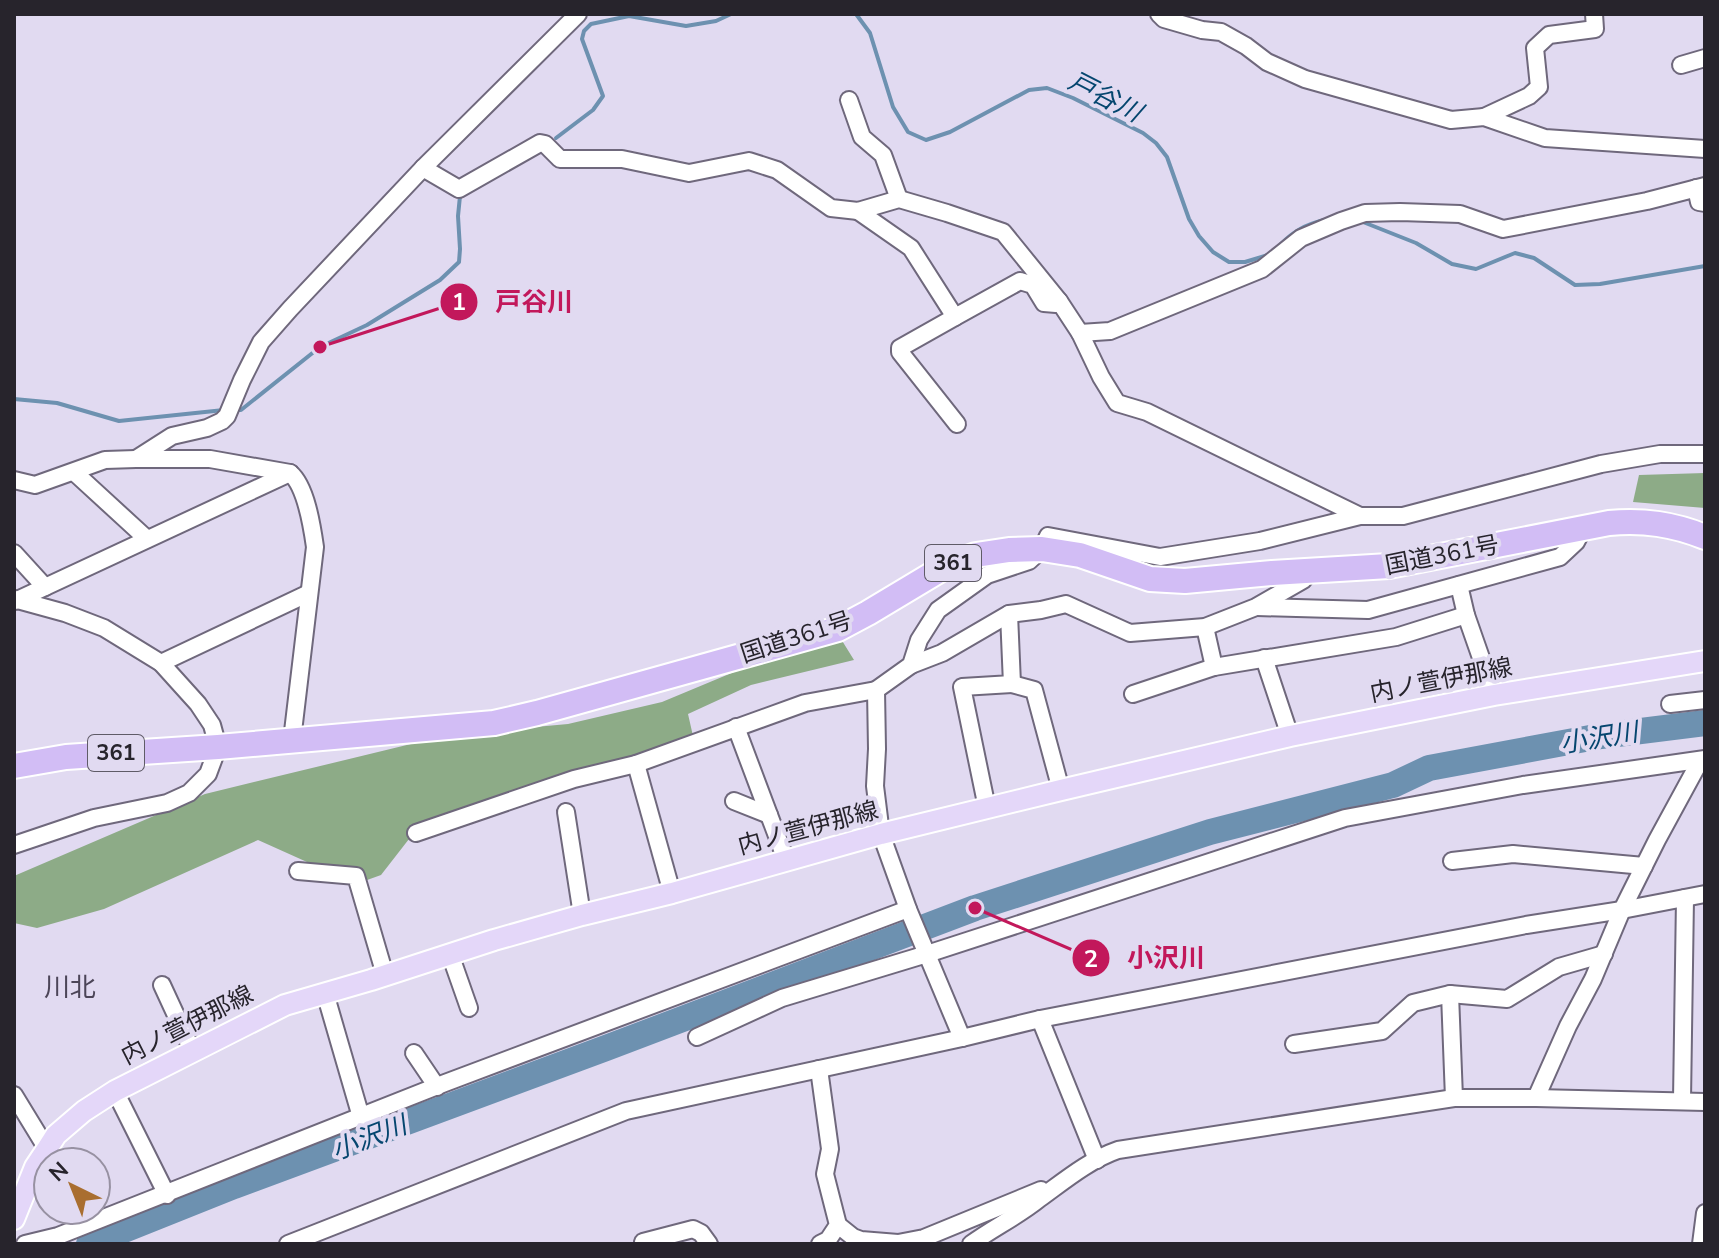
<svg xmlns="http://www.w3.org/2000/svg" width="1719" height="1258" font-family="'Nunito Sans','Noto Sans JP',sans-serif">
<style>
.forest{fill:#8dab87}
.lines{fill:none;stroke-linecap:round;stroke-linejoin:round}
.stream{stroke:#6d91b0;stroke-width:4}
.river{stroke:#6d91b0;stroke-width:26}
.minor-casing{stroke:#6f687c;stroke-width:20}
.major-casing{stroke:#fff;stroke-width:24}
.highway-casing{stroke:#fff;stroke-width:28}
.minor{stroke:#fff;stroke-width:16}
.major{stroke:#e4d7f9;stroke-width:20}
.highway{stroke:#d2bdf5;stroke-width:24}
.labels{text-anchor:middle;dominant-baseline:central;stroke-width:8;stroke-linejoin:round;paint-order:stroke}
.shield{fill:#e1daf1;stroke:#5f5b67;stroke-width:2}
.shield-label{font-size:22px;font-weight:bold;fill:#27242c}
.street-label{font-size:24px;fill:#27242c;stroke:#e1daf1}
.water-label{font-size:26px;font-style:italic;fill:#05466f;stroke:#e1daf1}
.neighbourhood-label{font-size:26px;fill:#4c4558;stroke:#e1daf1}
.leader{fill:none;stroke:#c2185b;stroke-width:3}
.callout-dot{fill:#c2185b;stroke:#e1daf1;stroke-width:3}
.mark-label{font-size:24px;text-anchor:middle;font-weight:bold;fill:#fff}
.callout-label{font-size:26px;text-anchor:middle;font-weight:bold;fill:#c2185b;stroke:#e1daf1;stroke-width:8;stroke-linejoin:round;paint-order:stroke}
</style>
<rect width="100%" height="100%" fill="#e1daf1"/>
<g class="forest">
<path d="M1705,473v35l-72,-6 6,-27z"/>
<path d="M841,639l13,21 -103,25 -63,29 5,22 -20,17 -122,27 -142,59 -28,36 -25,9 -98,-44 -154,69 -67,19 -23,-5v-47l191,-82 243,-59 120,-11 94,-22 127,-53z"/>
</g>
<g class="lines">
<g class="stream">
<path d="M856,14l14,19 23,74 15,25 18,8 24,-8 79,-42 18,-2 26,10 70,35 13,10 11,14 22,62 10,17 14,16 16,10h16l23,-7"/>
<path d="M556,138l37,-28 10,-14 -21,-57 2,-8 7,-7 38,-8 57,10 30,-5 15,-7"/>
<path d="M1363,222l53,21 36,21 24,5 39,-16 19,5 41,27 25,-1 105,-18"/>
<path d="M1281,244c13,-13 24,-19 43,-24"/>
<path d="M14,399l43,4 62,18 105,-11"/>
<path d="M233,410h8l79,-63 47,-22 73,-45 19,-18 1,-13 -2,-33 2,-20 4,-2"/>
</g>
<path class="river" d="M89,1244l145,-58 372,-138 369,-140 235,-76 183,-47 36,-17 172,-32 104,-13"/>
<defs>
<g id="minor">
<path d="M1159,14l5,5 38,11 19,2 25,14 21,16 38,17 146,41 33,-3 61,21 160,11"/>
<path d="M1681,65l24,-7"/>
<path d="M849,100l13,37 21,18 16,44"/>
<path d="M1484,117l45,-21 10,-9 -4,-39 14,-13 46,-6 -1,-15"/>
<path d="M423,168l36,21 81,-46 5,1 15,15h62l67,14 60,-12 28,9 54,38 27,3 41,-12 48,14 56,19 56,69 21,32 21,44 16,26 30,9 213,104"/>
<path d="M1696,188l3,14 6,1"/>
<path d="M858,211l53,37 44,69 65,-36 13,4 11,18 12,1 3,-3"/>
<path d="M955,317l-55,31v4l57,72"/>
<path d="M1080,333l30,-2 152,-62 39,-31 40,-17 24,-8 35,-1 60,2 43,15 144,-28 58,-15"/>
<path d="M136,459l36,-23 35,-8 15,-7 5,-5 15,-36 19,-38 29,-33 133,-141 155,-154"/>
<path d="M74,472l73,67"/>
<path d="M14,480l21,5 70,-25 31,-1h74l80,14c16,13 22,53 25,74l-23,193"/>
<path d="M14,553l31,34"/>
<path d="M1459,585l7,30 28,80"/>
<path d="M14,599l51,14 39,15 57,35 37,41 14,21 6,22 -10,27 -19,19 -22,10 -73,15 -80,27"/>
<path d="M15,601l275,-128"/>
<path d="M1257,607l111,3 192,-53 16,-15 8,-15"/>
<path d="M1205,627l9,40"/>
<path d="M1264,658l26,78"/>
<path d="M161,663l148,-70"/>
<path d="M911,665l31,-12 67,-39 32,-4 25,-6 64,29 75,-6 51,-20 47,-27 7,-9"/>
<path d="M1012,684l22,6 27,100"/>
<path d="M1133,694l81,-27 182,-30 70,-22"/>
<path d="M1670,704l35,-4"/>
<path d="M736,727l50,133"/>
<path d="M636,764l36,129"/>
<path d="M734,801l35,14"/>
<path d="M987,808l-25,-121 50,-3 -3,-70"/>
<path d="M566,812l16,103"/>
<path d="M416,833l158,-54 62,-15 169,-61 71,-13"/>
<path d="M1452,861l61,-7 131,12"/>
<path d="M298,871l58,5 29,99"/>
<path d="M450,954l19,54"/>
<path d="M162,985l30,65"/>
<path d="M325,993l36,124"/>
<path d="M1450,994l4,104"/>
<path d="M1040,1019l57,141"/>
<path d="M697,1037l85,-39 145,-44 418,-136 178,-33 182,-26"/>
<path d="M962,1038l-54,-129 -27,-75 -6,-48 2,-37 -1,-59 35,-25 8,-25 19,-30 49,-35 42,-14 13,-12 6,-13 112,21 100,-16 100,-25h43l198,-52 59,-10h45"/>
<path d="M1294,1044l88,-13 31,-28 37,-9 57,5 52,-32 45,-13"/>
<path d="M414,1053l23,34"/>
<path d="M819,1069l11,80 -5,25 13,51 -10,15 -8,4"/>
<path d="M115,1091l52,104"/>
<path d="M14,1095l33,54"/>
<path d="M1536,1098l32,-72 25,-47 29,-69 35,-70 43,-79"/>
<path d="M1682,1100l3,-202"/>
<path d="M838,1225l15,12 8,3 37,3 26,-5 117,-48"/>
<path d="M643,1242l50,-13 8,4 8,11"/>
<path d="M25,1244l33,-8 387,-153 463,-174"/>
<path d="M288,1244l338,-133 336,-73 78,-19 486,-94 96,-15 83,-16"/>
<path d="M971,1244c22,-16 47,-28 68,-45 25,-18 50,-39 79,-49l336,-52h82l169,4"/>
<path d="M1701,1244l4,-31"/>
</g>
<path id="major" d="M14,1219l21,-52 12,-18 9,-14 28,-24 31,-20 170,-86 86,-25 123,-40 88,-25 90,-22 209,-59 180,-44 229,-54 204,-41 211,-34"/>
<path id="highway" d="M14,766l52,-9 152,-10 276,-24 43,-10 301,-84 30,-16 80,-48 28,-10 33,-5 33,-1 38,6 70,24 35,2 87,-8 117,-7 220,-43c35,-3 64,1 96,14"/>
</defs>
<use href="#minor" class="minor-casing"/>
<use href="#major" class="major-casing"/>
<use href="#highway" class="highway-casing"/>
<use href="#minor" class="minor"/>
<use href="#major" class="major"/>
<use href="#highway" class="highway"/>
</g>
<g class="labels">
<g class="shield">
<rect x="925" y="545" width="56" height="36" rx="6"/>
<rect x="88" y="735" width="56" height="36" rx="6"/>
</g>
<g class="shield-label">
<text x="953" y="563">361</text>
<text x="116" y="753">361</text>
</g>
<g class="street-label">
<text transform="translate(1442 555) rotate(-11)">国道361号</text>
<text transform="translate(796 637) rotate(-18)">国道361号</text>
<text transform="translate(1441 680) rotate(-11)">内ノ萱伊那線</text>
<text transform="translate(808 828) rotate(-15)">内ノ萱伊那線</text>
<text transform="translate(187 1025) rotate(-27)">内ノ萱伊那線</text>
</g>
<g class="water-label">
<text transform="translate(1105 97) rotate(27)">戸谷川</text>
<text transform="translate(1599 738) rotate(-9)">小沢川</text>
<text transform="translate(369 1138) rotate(-21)">小沢川</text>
</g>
<g class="neighbourhood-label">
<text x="70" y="987">川北</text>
</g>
</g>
<path class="leader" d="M320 347L459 302M975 908L1091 958"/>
<g class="callout-dot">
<circle cx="320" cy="347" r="8"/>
<circle cx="975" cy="908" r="8"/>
<circle cx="459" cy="302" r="20"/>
<circle cx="1091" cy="958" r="20"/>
</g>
<g class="mark-label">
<text x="459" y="310">1</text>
<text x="1091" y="967">2</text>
</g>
<g class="callout-label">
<text x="534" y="311">戸谷川</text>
<text x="1166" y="967">小沢川</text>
</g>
<rect width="1719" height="1258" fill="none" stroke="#27242c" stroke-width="32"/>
<g transform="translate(72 1186) rotate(317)"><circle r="38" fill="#e1daf1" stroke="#9791a2" stroke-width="2"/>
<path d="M0-6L14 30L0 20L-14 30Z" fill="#a96e30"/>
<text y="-12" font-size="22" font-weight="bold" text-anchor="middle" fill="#27242c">N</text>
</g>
</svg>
